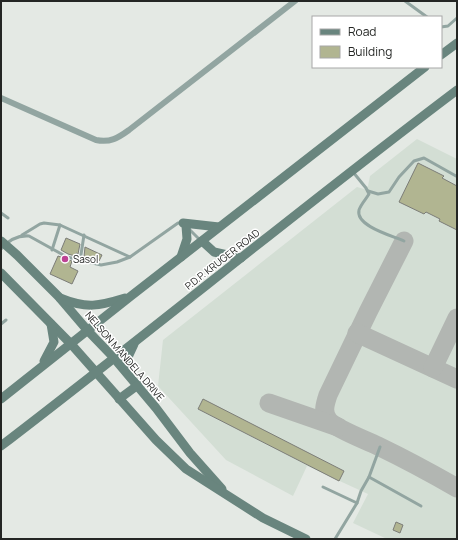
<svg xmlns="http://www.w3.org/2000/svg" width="458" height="540" font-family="Manrope,sans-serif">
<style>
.built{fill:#d3ded4}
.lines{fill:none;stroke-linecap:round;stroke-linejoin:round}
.taxiway{stroke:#b2b6b2;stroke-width:19}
.building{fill:#b1b591;stroke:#7c7d78}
.lane{stroke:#92a5a1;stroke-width:3}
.street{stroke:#92a5a1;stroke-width:6}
.secondary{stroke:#69857e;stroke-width:9}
.poi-dot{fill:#bd4294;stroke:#fff;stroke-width:1.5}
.labels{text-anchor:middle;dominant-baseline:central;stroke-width:3;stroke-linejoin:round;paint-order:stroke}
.poi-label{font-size:10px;fill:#242624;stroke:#fff;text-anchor:start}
.street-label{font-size:10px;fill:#242624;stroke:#fff}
</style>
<rect width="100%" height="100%" fill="#e4e9e4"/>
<path class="built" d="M417,139l40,20v380h-70l-34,-16 15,-29 -61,-28 -14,30 -67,-36 -68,-74 5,-46 194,-153 7,2 4,-3 2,-10z"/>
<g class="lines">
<g class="taxiway">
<path d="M404,241l-36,71 -40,83c-3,9 -6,18 1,26 9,9 37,19 49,25 27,13 53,27 79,42"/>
<path d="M357,333l100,46"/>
<path d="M433,368l24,-50"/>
<path d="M269,403l69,24"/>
</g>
</g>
<g class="building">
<path d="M418,163l26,13 -2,2 15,8v44l-18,-9 1,-2 -14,-7 -2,2 -25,-12z"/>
<path d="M66,238l14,6 -2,10 -2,-1 -1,3 -7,-2 -7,-4z"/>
<path d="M85,247l17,8 -3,6 -15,-4z"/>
<path d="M58,256l14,5 -2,6 8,4 -6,13 -22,-10z"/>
<path d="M203,399l141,72 -5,10 -141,-72z"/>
<path d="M396,522l7,3 -3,8 -7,-3z"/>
</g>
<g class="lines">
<g class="lane">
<path d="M405,1l22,16"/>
<path d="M441,27l7,-1 9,-8"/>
<path d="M353,172l13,16 3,6c-3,5 -8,10 -10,16 -4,16 34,26 45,31"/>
<path d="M368,191l10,3 11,-2 10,-15 15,-16 10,-3 32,18"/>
<path d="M1,213l7,5"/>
<path d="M188,228l12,12"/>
<path d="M22,235l18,-11 4,-1 16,2 70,32"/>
<path d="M1,249c7,-8 17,-14 28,-13l38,21 34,8 16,-3 13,-5 48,-34h5"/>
<path d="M52,250l8,-25"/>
<path d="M80,261l4,-26"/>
<path d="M1,324l5,-4"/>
<path d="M369,477l52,29"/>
<path d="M323,487l34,16"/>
<path d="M335,539l22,-36 4,-12 8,-14 11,-30"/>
</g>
<path class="street" d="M1,98l95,42c14,3 22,-2 33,-10l166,-129"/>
<g class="secondary">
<path d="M441,55l16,-12"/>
<path d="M183,223l36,4"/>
<path d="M1,241l16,14 42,42 29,34 26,27 42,50 34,45 32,36"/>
<path d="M202,241l12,11 27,6"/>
<path d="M181,257l6,-18 -1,-13"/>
<path d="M1,273l70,71 85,96 30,29 77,49 43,21"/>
<path d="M60,298c27,11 39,8 65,0"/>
<path d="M44,361l10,-19 -3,-18"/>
<path d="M125,370l3,-13 6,-13"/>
<path d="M1,399l130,-103 294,-229"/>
<path d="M119,399l19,-14"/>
<path d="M1,446c153,-117 302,-240 456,-356"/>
</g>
</g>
<circle class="poi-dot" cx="65" cy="259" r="4"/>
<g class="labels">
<g class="poi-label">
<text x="73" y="259">Sasol</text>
</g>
<g class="street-label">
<text transform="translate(222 259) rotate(-38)">P.D.P. KRUGER ROAD</text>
<text transform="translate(125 356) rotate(49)">NELSON MANDELA DRIVE</text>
</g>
</g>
<rect width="458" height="540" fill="none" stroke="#242624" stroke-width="4"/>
<rect x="312" y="16" width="130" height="52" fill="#ffffff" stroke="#a7a8a7"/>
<rect x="320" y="29" width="20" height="6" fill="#69857e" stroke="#a7a8a7"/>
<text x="348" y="36" font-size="12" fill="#242624">Road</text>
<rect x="320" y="46" width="20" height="12" fill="#b1b591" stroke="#a7a8a7"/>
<text x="348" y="56" font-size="12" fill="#242624">Building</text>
</svg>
